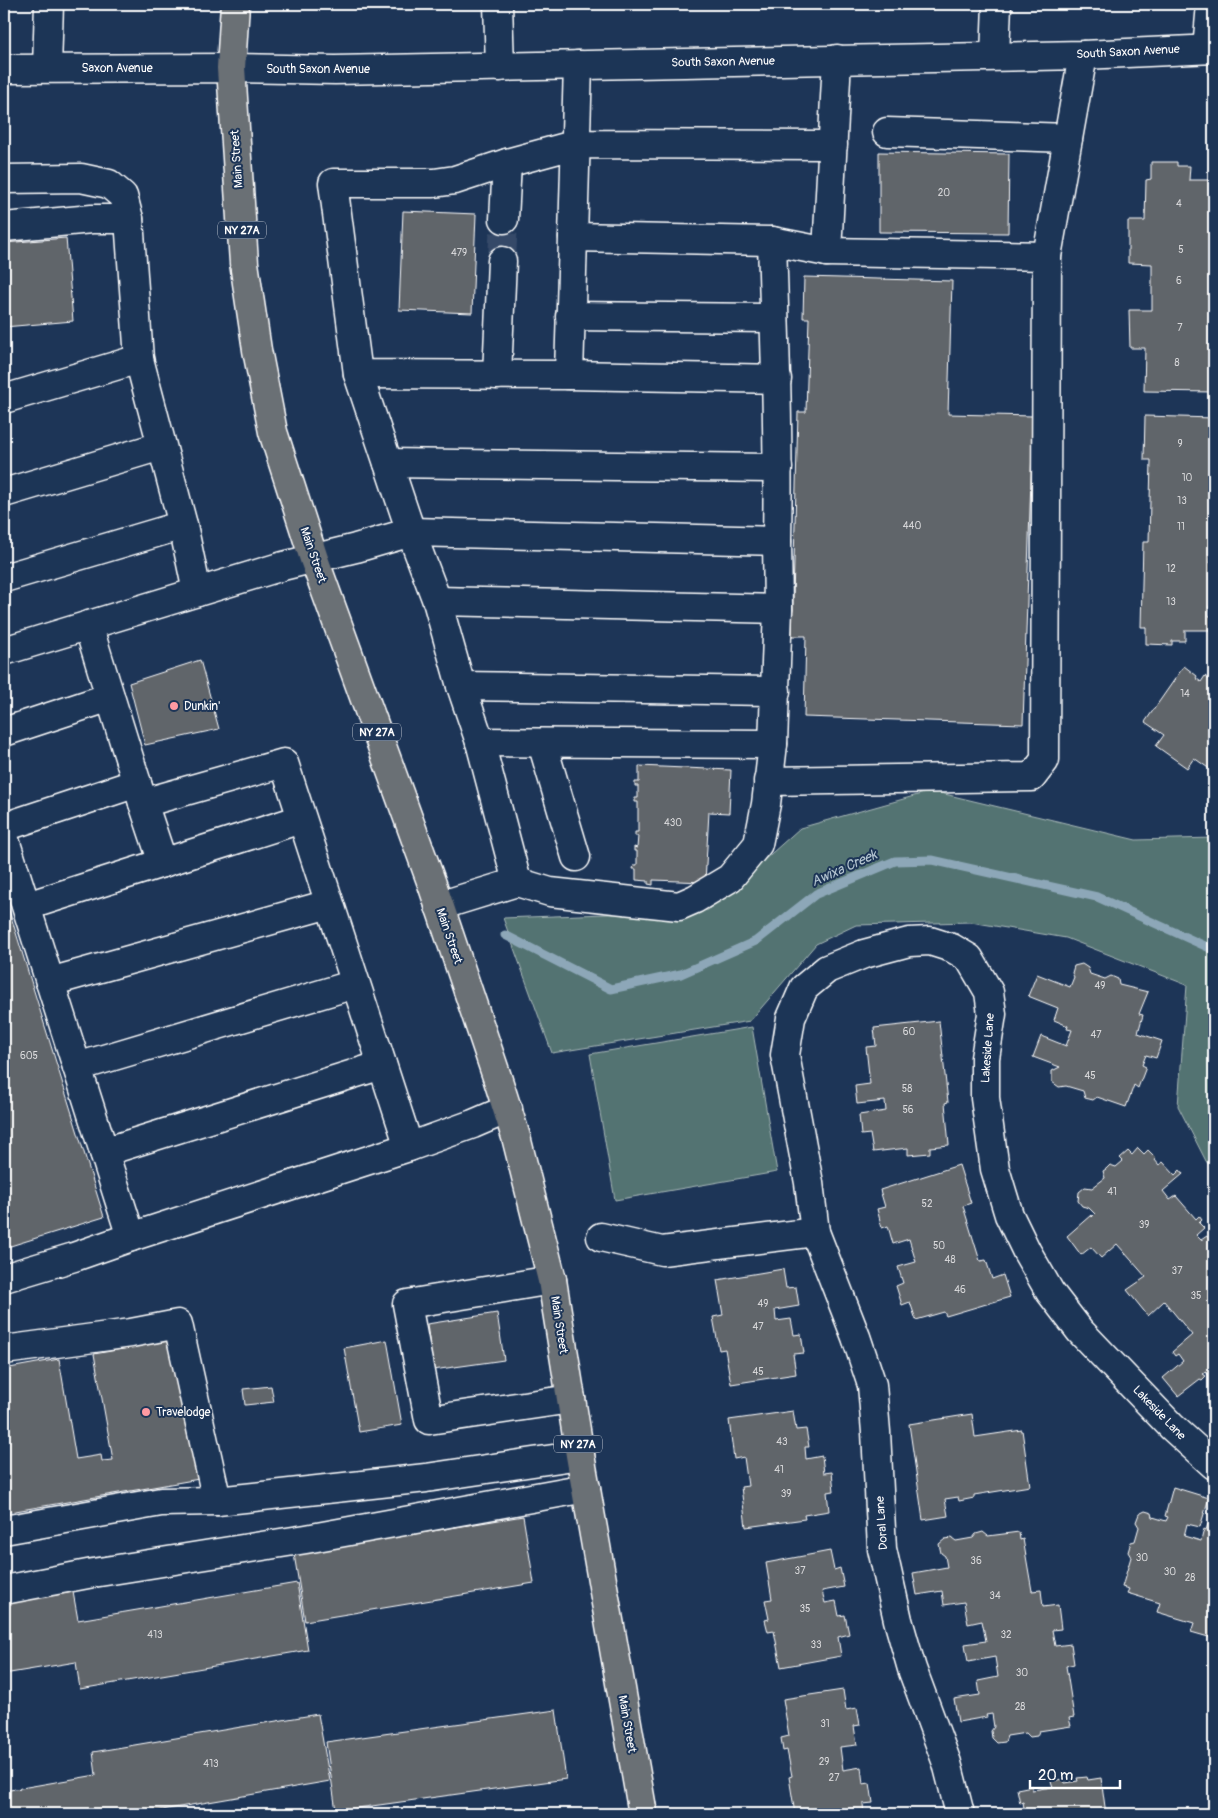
<svg xmlns="http://www.w3.org/2000/svg" width="1218" height="1818" font-family="Pangolin,sans-serif">
<style>
.green{fill:#537372;stroke:#a9b9b8}
.lines{fill:none;stroke-linecap:round;stroke-linejoin:round}
.stream{stroke:#8da7b8;stroke-width:9}
.building{fill:#61656b;stroke:#fff}
.minor-tunnel{stroke:#344968;stroke-width:28;stroke-dasharray:28 14;stroke-linecap:butt}
.minor-casing{stroke:#fff;stroke-width:31}
.major-casing{stroke:#fff;stroke-width:31}
.minor{stroke:#1d3557;stroke-width:28}
.major{stroke:#6b6f75;stroke-width:28}
.poi-dot{fill:#ff9aa2;stroke:#1d3557;stroke-width:2}
.labels{text-anchor:middle;dominant-baseline:central;stroke-width:4;stroke-linejoin:round;paint-order:stroke}
.number-label{font-size:10px;fill:#d8d8da}
.shield{fill:#1d3557;stroke:#bbc2cd;stroke-width:1}
.shield-label{font-size:11px;font-weight:bold;fill:#fff}
.street-label{font-size:12px;fill:#fff;stroke:#1d3557}
.poi-label{font-size:12px;fill:#fff;stroke:#1d3557;text-anchor:start}
.water-label{font-size:14px;font-style:italic;fill:#b3c4d0;stroke:#1d3557}
</style>
<rect width="100%" height="100%" fill="#1d3557"/>
<filter id="ink" filterUnits="userSpaceOnUse"><feTurbulence type="fractalNoise" baseFrequency=".02" numOctaves="2"/><feDisplacementMap in="SourceGraphic" scale="10" xChannelSelector="R" yChannelSelector="G"/><feConvolveMatrix kernelMatrix="1 2 1 2 8 2 1 2 1" color-interpolation-filters="sRGB"/></filter>
<g filter="url(#ink)">
<g class="green">
<path d="M932,791l204,49 78,-2v333l-8,-10 -28,-55 9,-121 -121,-47 -95,-16 -115,3 -40,19 -66,77 -198,32 -49,-135 205,-8 92,-82z"/>
<path d="M752,1027l25,145 -162,28 -25,-146z"/>
</g>
<g class="lines">
<path class="stream" d="M505,935l106,54 70,-15 75,-33 60,-47 79,-33 37,-1 165,37 117,53"/>
</g>
<g class="building">
<path d="M879,152l130,2 -1,79 -129,-1z"/>
<path d="M1151,162h26v4h13l-1,14h25l-1,212 -69,-1 1,-43h-15l-1,-38h23v-46l-24,-1v-42h17l1,-41 5,-1z"/>
<path d="M403,211l73,3 -4,99 -73,-3z"/>
<path d="M66,238l7,83 -69,6v-84z"/>
<path d="M804,277l148,4 -4,133 85,2 -10,308 -219,-7 2,-81h-14l6,-224h8l3,-94h-6z"/>
<path d="M1145,416l69,2 -1,10h-3v10h4v106h-3l-1,19h4v42l-5,1v10h3v14h-27v11h-13v4l-26,-1v-17h-5l2,-85h6l2,-82h-7z"/>
<path d="M200,660l19,69 -74,16 -16,-62z"/>
<path d="M1184,666l13,10 -1,2 5,4 4,-6 9,7v89l-20,-14 -7,10 -31,-22 8,-11 -19,-13z"/>
<path d="M639,766l92,4 -2,43 -20,-1 -4,70 -52,-2v5l-5,-1v-3l-12,-1v-11h-3l1,-4h3v-14h-3v-4l3,1 1,-12h-3v-4h3v-30h-3v-4h3v-12h-3v-4h4z"/>
<path d="M4,894l100,323 -100,31z"/>
<path d="M1082,964l6,4 2,6 15,5 6,-3 7,3 1,6 29,7 -9,22 4,1 -5,18 24,8 -6,17 -10,-3 -4,10 4,2 -8,21 -4,-3 -8,22 -29,-10 -4,3 -8,-2 -2,-7 -17,-5 -7,1 -7,-5v-11l8,-4 -27,-10 8,-21 25,10 6,-16 -5,-1 1,-3 -14,-6 4,-12 -30,-12 9,-22 33,13 4,-10 -2,-4 2,-7z"/>
<path d="M939,1021l9,81 -3,1 4,42 -19,2v6l-22,2v-7l-35,4 -3,-18 -9,1 -2,-20 27,-4 -1,-10 -28,3 -2,-18 15,-2 -4,-37 10,-1 -2,-18z"/>
<path d="M1138,1148l6,6 4,-4 8,8 -1,2 4,5 4,-3 12,13 5,-5 3,4 -20,17 7,9 6,-4 20,23 3,-3 3,4 -3,3 5,5 -8,7 5,5 6,-4 4,5 3,-2v153l-3,-4 1,-9 -6,-7 -3,2 3,2 -4,4 -2,-1 -22,17 -15,-18 20,-17 -5,-7 -3,2 -3,-4 20,-17 -28,-34 -16,15 -21,-26 19,-13 -29,-33 -16,14 -10,-11 -10,8 -14,-19 24,-21 1,2 3,-3 -6,-6 -7,-2 -4,-5 1,-9 6,-5 7,1 13,-10 -2,-7 3,-2 4,-4 6,2 7,-6 -3,-3 8,-7 4,4z"/>
<path d="M959,1165l12,38 -8,3 17,55 6,-1 6,19 11,-4 7,22 -64,19 -2,-4 -28,8 -6,-18 -8,3 -6,-19 7,-3 -5,-16 18,-5 -7,-23 -16,5 -5,-18 -6,2 -5,-19 8,-2 -5,-17z"/>
<path d="M783,1269l3,19 10,-1 3,19 -24,4 1,11 15,-2 3,16 7,-1 3,19 -11,1 3,20 -65,10 -6,-35 -6,1 -6,-33 10,-2 -6,-35z"/>
<path d="M497,1313l7,47 -71,10 -6,-46z"/>
<path d="M174,1340l25,139 -195,34v-144l55,-10 17,100 25,-4 1,6 11,-1 -19,-106z"/>
<path d="M387,1340l15,85 -43,7 -15,-84z"/>
<path d="M271,1386l3,16 -29,3 -2,-16z"/>
<path d="M793,1411l3,19 10,-1 3,18h-4l1,12 16,-3 2,17 8,-1 2,19 -7,1 2,19 -25,4 1,4 -59,8 -5,-40 7,-1 -4,-29 -10,2 -5,-39z"/>
<path d="M972,1414l3,23 47,-7 8,56 -56,9v3l-15,3 -1,-4 -13,2 3,17 -25,4 -14,-96z"/>
<path d="M1173,1487l36,11 -9,29 -13,-3 -3,12 17,5 3,-12 2,1 2,-6 6,2v105l-2,7 -21,-6 3,-9 -37,-11 3,-9 -33,-10 2,-4 -7,-2 9,-30 -3,-5 3,-10 4,-1 4,-14 -3,-5 3,-8 6,-3 7,2 1,4 13,4 2,-4 -3,-1z"/>
<path d="M523,1516l11,67 -229,38 -11,-67z"/>
<path d="M983,1532l5,4 31,-4 1,8 3,-1 9,52 9,-1 2,17 15,-2 3,24 -9,1 3,16 16,-2 3,20 -8,2 8,51 -5,1 2,8 -32,5 -2,5 -7,1 -4,-4 -19,3 -2,6 -8,1 -5,-5 -1,-7 3,-4 -2,-13 -6,1 1,2 -29,5 -4,-23 26,-4 -2,-14 20,-4 -3,-20 -27,5 -3,-18 21,-3 -4,-20 -14,3 -4,-22 -20,3 -2,-14 -25,4 -4,-22 34,-6 -2,-11 -4,-3 -2,-9 6,-5 7,-1 4,3 17,-3 3,-4z"/>
<path d="M830,1551l4,19 6,-2 4,19 -22,4 3,12 11,-2 3,15 6,-1 4,19 -11,3 3,19 -60,11 -7,-36 -6,1 -3,-12 4,-1 -4,-19 7,-1 -6,-36z"/>
<path d="M297,1583l11,67 -228,39 -4,-27 -72,12v-70l69,-12 5,28z"/>
<path d="M843,1690l3,20 11,-2 3,17 -6,1 3,19 -17,2 3,23 18,-3 2,17 7,-1 3,20 -10,1 1,10h-69l-6,-37 3,-1 -5,-26 -4,1 -2,-13 8,-2 -6,-37z"/>
<path d="M556,1710l10,69 -230,32 -10,-69z"/>
<path d="M318,1714l12,67 -191,33h-135v-23l92,-16 -3,-23z"/>
<path d="M1087,1777l1,3 13,-2 5,36h-84h3l-2,-12 -3,1 -3,-14 15,-3v4l21,-3 -2,-6 13,-2 1,4 13,-2 -1,-3z"/>
</g>
<g class="lines">
<path class="minor-tunnel" d="M502,261l2,-42"/>
<defs>
<g id="minor">
<path d="M498,4l2,63"/>
<path d="M1207,49l4,-45"/>
<path d="M995,56l2,-52"/>
<path d="M578,65l-9,310 -211,-1 -25,-191h101l21,-3 52,-17 70,-19 256,1"/>
<path d="M47,68l2,-64"/>
<path d="M4,69l227,-1 104,2 748,-15 131,-6"/>
<path d="M887,132l181,6"/>
<path d="M4,179l77,-1 28,6 14,12 6,23 10,140 44,166 14,67"/>
<path d="M504,219l3,-56"/>
<path d="M4,227l88,-8h37"/>
<path d="M573,237l199,4 55,11 220,4 -2,504 -13,17 -264,4"/>
<path d="M827,252l10,-193"/>
<path d="M1047,256l36,-201"/>
<path d="M570,316l204,2"/>
<path d="M358,374l53,158 26,69 24,85 19,56 37,140 -78,24"/>
<path d="M497,375l5,-114"/>
<path d="M569,375l208,4"/>
<path d="M4,399l135,-40"/>
<path d="M388,463l390,5"/>
<path d="M4,493l157,-47"/>
<path d="M4,578l179,-53"/>
<path d="M437,601l341,8"/>
<path d="M88,625l55,178 141,-40 125,384"/>
<path d="M4,651l279,-85 73,-18 55,-16 366,9c2,-101 -2,-200 -5,-300"/>
<path d="M461,686l315,5"/>
<path d="M4,732l106,-35"/>
<path d="M480,742l293,2"/>
<path d="M542,743l34,114"/>
<path d="M143,803l20,60"/>
<path d="M4,827l133,-44"/>
<path d="M4,837l127,400 278,-90 64,-23 35,-15"/>
<path d="M517,882l33,10 129,14 16,-7 35,-21 28,-34 8,-40 7,-60 5,-135 -1,-68"/>
<path d="M27,906l274,-87"/>
<path d="M50,982l279,-78"/>
<path d="M77,1067l278,-83"/>
<path d="M104,1152l278,-87"/>
<path d="M601,1237l61,14 153,-19"/>
<path d="M4,1278l70,-21 57,-20"/>
<path d="M552,1280l-145,24 22,116 142,-21"/>
<path d="M4,1350l127,-17 47,-9 39,177"/>
<path d="M4,1530l157,-28 56,-1 209,-23 154,-23"/>
<path d="M4,1590l89,-17 213,-34 280,-51"/>
<path d="M960,1814l-13,-51 -35,-94 -14,-49 -16,-71 -6,-117 -4,-47 -16,-48 -41,-105 -6,-49 -24,-128 6,-37 13,-30 23,-19 37,-15 45,-12 21,-1 22,7 17,10 20,34 3,22 -7,44v40l10,71 14,46 18,37 23,40 30,39 92,96 42,38"/>
</g>
<path id="major" d="M235,4l-4,64 13,195 13,87 16,82 41,127 118,325 65,193 19,60 36,143 28,175 63,359"/>
</defs>
<use href="#minor" class="minor-casing"/>
<use href="#major" class="major-casing"/>
<use href="#minor" class="minor"/>
<use href="#major" class="major"/>
</g>
</g>
<g class="poi-dot">
<circle cx="174" cy="706" r="5"/>
<circle cx="146" cy="1412" r="5"/>
</g>
<g class="labels">
<g class="number-label">
<text x="944" y="193">20</text>
<text x="1179" y="204">4</text>
<text x="1181" y="250">5</text>
<text x="459" y="253">479</text>
<text x="1179" y="281">6</text>
<text x="1180" y="328">7</text>
<text x="1177" y="363">8</text>
<text x="1180" y="444">9</text>
<text x="1187" y="478">10</text>
<text x="1182" y="501">13</text>
<text x="912" y="526">440</text>
<text x="1181" y="527">11</text>
<text x="1171" y="569">12</text>
<text x="1171" y="602">13</text>
<text x="1185" y="694">14</text>
<text x="673" y="823">430</text>
<text x="1100" y="986">49</text>
<text x="909" y="1032">60</text>
<text x="1096" y="1035">47</text>
<text x="29" y="1056">605</text>
<text x="1090" y="1076">45</text>
<text x="907" y="1089">58</text>
<text x="908" y="1110">56</text>
<text x="1112" y="1192">41</text>
<text x="927" y="1204">52</text>
<text x="1144" y="1225">39</text>
<text x="939" y="1246">50</text>
<text x="950" y="1260">48</text>
<text x="1177" y="1271">37</text>
<text x="960" y="1290">46</text>
<text x="1196" y="1296">35</text>
<text x="763" y="1304">49</text>
<text x="758" y="1327">47</text>
<text x="758" y="1372">45</text>
<text x="782" y="1442">43</text>
<text x="779" y="1470">41</text>
<text x="786" y="1494">39</text>
<text x="1142" y="1558">30</text>
<text x="976" y="1561">36</text>
<text x="800" y="1571">37</text>
<text x="1170" y="1572">30</text>
<text x="1190" y="1578">28</text>
<text x="995" y="1596">34</text>
<text x="805" y="1609">35</text>
<text x="155" y="1635">413</text>
<text x="1006" y="1635">32</text>
<text x="816" y="1645">33</text>
<text x="1022" y="1673">30</text>
<text x="1020" y="1707">28</text>
<text x="825" y="1724">31</text>
<text x="824" y="1762">29</text>
<text x="211" y="1764">413</text>
<text x="834" y="1778">27</text>
</g>
<g class="shield">
<rect x="218" y="221.5" width="48" height="17" rx="4"/>
<rect x="353" y="723.5" width="48" height="17" rx="4"/>
<rect x="554" y="1435.5" width="48" height="17" rx="4"/>
</g>
<g class="shield-label">
<text x="242" y="230">NY 27A</text>
<text x="377" y="732">NY 27A</text>
<text x="578" y="1444">NY 27A</text>
</g>
<g class="street-label">
<text transform="translate(1128 52) rotate(-3)">South Saxon Avenue</text>
<text transform="translate(723 62) rotate(-1)">South Saxon Avenue</text>
<text x="117" y="68">Saxon Avenue</text>
<text x="318" y="69">South Saxon Avenue</text>
<text transform="translate(237 159) rotate(-94)">Main Street</text>
<text transform="translate(313 555) rotate(71)">Main Street</text>
<text transform="translate(449 936) rotate(71)">Main Street</text>
<text transform="translate(988 1048) rotate(-86)">Lakeside Lane</text>
<text transform="translate(559 1325) rotate(81)">Main Street</text>
<text transform="translate(1159 1413) rotate(46)">Lakeside Lane</text>
<text transform="translate(882 1523) rotate(-94)">Doral Lane</text>
<text transform="translate(627 1724) rotate(80)">Main Street</text>
</g>
<g class="poi-label">
<text x="184" y="706">Dunkin'</text>
<text x="156" y="1412">Travelodge</text>
</g>
<g class="water-label">
<text transform="translate(844 868) rotate(-24)">Awixa Creek</text>
</g>
</g>
<rect width="1218" height="1818" fill="none" stroke="#1d3557" stroke-width="20"/>
<rect x="10" y="10" width="1198" height="1798" fill="none" stroke="#fff" stroke-width="2" filter="url(#ink)"/>
<path d="M1030 1780v8h90v-8" fill="none" stroke="#ffffff" stroke-width="2.5"/>
<text x="1038" y="1780" font-size="15" fill="#ffffff" stroke="#1d3557" stroke-width="4" paint-order="stroke">20 m</text>
</svg>
